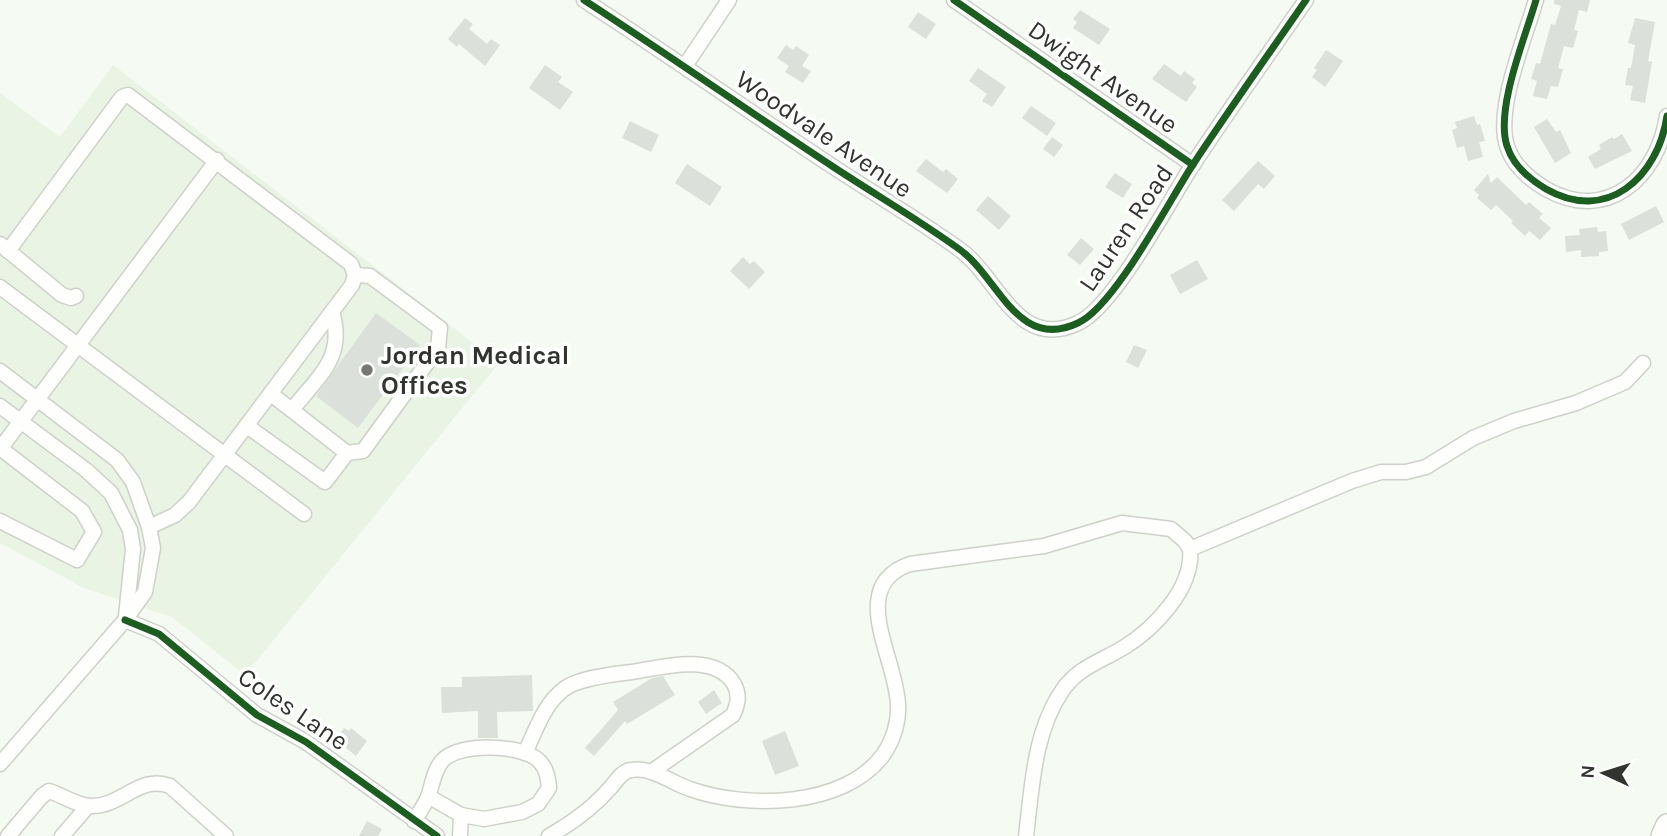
<svg xmlns="http://www.w3.org/2000/svg" width="1667" height="836" font-family="Karla,sans-serif">
<style>
.built{fill:#eaf4e4}
.building{fill:#dce0da}
.lines{fill:none;stroke-linecap:round;stroke-linejoin:round}
.minor-casing{stroke:#cdd1ca;stroke-width:17}
.highway-casing{stroke:#cdd1ca;stroke-width:24}
.minor{stroke:#fefefd;stroke-width:14}
.highway{stroke:#fefefd;stroke-width:21}
.cycleway-casing{stroke:#fff;stroke-width:11}
.cycleway{stroke:#1b5e20;stroke-width:7}
.poi-dot{fill:#767973;stroke:#fff;stroke-width:2.5}
.labels{text-anchor:middle;dominant-baseline:central;stroke-width:7;stroke-linejoin:round;paint-order:stroke}
.street-label{font-size:26px;fill:#31342f;stroke:#fff}
.poi-label{font-size:26px;font-weight:bold;fill:#31342f;stroke:#fff;text-anchor:start}
</style>
<rect width="100%" height="100%" fill="#f5faf2"/>
<path class="built" d="M113,65l386,298 -254,312 -73,-58 -88,-29 -84,-45v-450l60,44z"/>
<g class="building">
<path d="M1554,0h36l-3,12 -8,-2 -5,20 4,1 -5,17 -9,-2 -6,22 5,1 -5,18 -7,-1 -4,13 -14,-3 4,-15 -6,-2 5,-16 4,1 11,-40 4,1 6,-19 -7,-2z"/>
<path d="M1080,10l30,19 -11,16 -26,-17 4,-6 -4,-3z"/>
<path d="M918,12l18,12 -10,15 -18,-12z"/>
<path d="M465,18l8,6 -4,5 18,15 4,-5 9,6 -15,21 -26,-22 -2,3 -9,-8z"/>
<path d="M1635,18l20,4 -7,39 4,1 -7,41 -15,-3 3,-14 -8,-1 3,-17h3l4,-23 -7,-2z"/>
<path d="M786,45l7,5 3,-4 13,9 -7,11 9,5 -8,12 -18,-11 4,-6 -12,-8z"/>
<path d="M1326,50l17,11 -18,26 -13,-10 5,-7 -3,-2z"/>
<path d="M1164,64l17,12 3,-5 11,8 -3,4 5,4 -11,15 -34,-23z"/>
<path d="M545,65l17,12 -4,5 15,10 -13,18 -31,-22z"/>
<path d="M978,68l28,19 -14,20 -10,-6 5,-7 -18,-13z"/>
<path d="M1031,106l25,17 -9,13 -25,-18z"/>
<path d="M1474,116l3,9 3,-1 5,17 -6,1 4,15 -15,4 -4,-15 -7,2 -5,-18 5,-2 -2,-6z"/>
<path d="M1547,119l9,13 4,-2 11,23 -16,10 -21,-36z"/>
<path d="M630,121l29,14 -8,17 -29,-14z"/>
<path d="M1622,134l10,17 -37,18 -7,-12 13,-8 -2,-4 13,-8 2,2z"/>
<path d="M1052,137l11,8 -9,12 -11,-8z"/>
<path d="M926,159l17,13 3,-3 12,10 -11,14 -31,-22z"/>
<path d="M1258,161l17,15 -11,13 -6,-5 -24,27 -12,-11z"/>
<path d="M687,164l35,23 -12,19 -35,-23z"/>
<path d="M1115,173l17,11 -9,14 -18,-11z"/>
<path d="M1488,174l3,9 6,-6 29,28 3,-3 14,12 -4,4 12,10 -11,12 -11,-9 -4,5 -14,-13 2,-2 -17,-16 -5,5 -14,-12 2,-3 -5,-5z"/>
<path d="M988,196l23,20 -12,14 -23,-20z"/>
<path d="M1656,206l8,16 -35,18 -8,-16z"/>
<path d="M1597,227l1,5 8,-1 2,20 -9,1v4l-18,1v-7l-15,2 -1,-16 15,-1 -1,-6z"/>
<path d="M1081,238l13,11 -14,16 -13,-10z"/>
<path d="M743,257l7,7 4,-3 11,11 -16,17 -19,-18z"/>
<path d="M1197,260l11,19 -28,15 -10,-19z"/>
<path d="M376,313l44,32 -62,83 -42,-32z"/>
<path d="M1134,345l13,5 -9,18 -12,-6z"/>
<path d="M532,675l1,36 -36,1 1,26h-20v-27l-36,2 -1,-26h21v-10z"/>
<path d="M663,676l12,19 -48,29 -2,-3 -31,35 -9,-8 33,-38 -5,-8 39,-24z"/>
<path d="M714,690l8,13 -16,11 -8,-12z"/>
<path d="M344,728l5,3 2,-3 16,13 -11,15 -16,-13 2,-3 -5,-3z"/>
<path d="M785,731l14,35 -24,9 -13,-34z"/>
<path d="M367,821l15,8 -4,7h-19z"/>
</g>
<g class="lines">
<defs>
<g id="minor">
<path d="M584,0c85,55 167,113 251,168 41,27 84,52 124,81 39,27 58,103 119,74 36,-16 90,-120 114,-157 37,-56 76,-111 114,-166"/>
<path d="M954,0l239,165"/>
<path d="M1536,0c-11,38 -41,109 -29,146 6,19 22,33 39,43 61,35 112,-12 121,-73"/>
<path d="M685,66l44,-66"/>
<path d="M0,244l62,51 9,3 5,-2"/>
<path d="M8,251l114,-154 6,-2 223,169 4,11 -3,10 -163,217 -14,13 -26,12"/>
<path d="M0,287l304,227"/>
<path d="M0,371l117,89 16,22 16,45 4,21 -8,44 -20,28 -125,144"/>
<path d="M0,406l86,64 25,23 19,37 3,19 -7,67"/>
<path d="M292,410c26,-34 54,-52 40,-98"/>
<path d="M247,426l78,56 22,-29 -76,-59"/>
<path d="M0,448l82,63 12,21 -17,28 -77,-39"/>
<path d="M0,449l217,-289"/>
<path d="M347,453l16,-2 75,-103 2,-20 -70,-52 -15,-1"/>
<path d="M125,620l34,14 98,81 49,27 131,94"/>
<path d="M525,753c11,-23 19,-49 39,-64 14,-11 50,-15 68,-17 30,-5 83,-20 102,12 6,11 4,20 -1,31l-82,57"/>
<path d="M414,821c5,-8 10,-15 14,-24 4,-11 6,-27 14,-36 16,-19 83,-17 98,1 7,7 8,17 9,26l-11,16 -16,8 -38,7 -23,-4 -33,-19"/>
<path d="M8,836l34,-40 7,-5c13,4 29,15 42,15 30,1 49,-32 79,-20l56,50"/>
<path d="M62,836l26,-30"/>
<path d="M460,836l1,-21"/>
<path d="M549,836c23,-13 45,-29 62,-49 6,-7 11,-16 20,-17 21,-4 40,13 59,19 56,20 154,19 193,-34 10,-14 16,-33 15,-50 -1,-46 -52,-119 12,-141l134,-18 78,-23 49,6 14,12 5,8"/>
<path d="M1026,836c6,-49 8,-104 36,-145 15,-23 39,-30 61,-43 31,-19 71,-60 67,-99l162,-68 29,-9h25l20,-5 47,-29 41,-17 62,-18 49,-21 18,-19"/>
</g>
<path id="highway" d="M1662,836l5,-11"/>
</defs>
<use href="#minor" class="minor-casing"/>
<use href="#highway" class="highway-casing"/>
<use href="#minor" class="minor"/>
<use href="#highway" class="highway"/>
<defs>
<g id="cycleway">
<path d="M584,0c85,55 167,113 251,168 41,27 84,52 124,81 39,27 58,103 119,74 36,-16 90,-120 114,-157 37,-56 76,-111 114,-166"/>
<path d="M954,0l239,165"/>
<path d="M1536,0c-11,38 -41,109 -29,146 6,19 22,33 39,43 61,35 112,-12 121,-73"/>
<path d="M125,620l34,14 98,81 49,27 131,94"/>
</g>
</defs>
<use href="#cycleway" class="cycleway-casing"/>
<use href="#cycleway" class="cycleway"/>
</g>
<circle class="poi-dot" cx="367" cy="370" r="7"/>
<g class="labels">
<g class="street-label">
<text transform="translate(1103 77) rotate(35)">Dwight Avenue</text>
<text transform="translate(824 134) rotate(34)">Woodvale Avenue</text>
<text transform="translate(1126 228) rotate(-56)">Lauren Road</text>
<text transform="translate(293 709) rotate(34)">Coles Lane</text>
</g>
<g class="poi-label">
<text x="381" y="355">Jordan Medical<tspan x="381" dy="30">Offices</tspan></text>
</g>
</g>
<g transform="translate(1604 773) rotate(274)" stroke="#ffffff" stroke-width="5" paint-order="stroke">
<path d="M0-5L12 26L0 18L-12 26Z" fill="#31342f"/>
<text y="-10" font-size="19" font-weight="bold" text-anchor="middle" fill="#31342f">N</text>
</g>
</svg>
